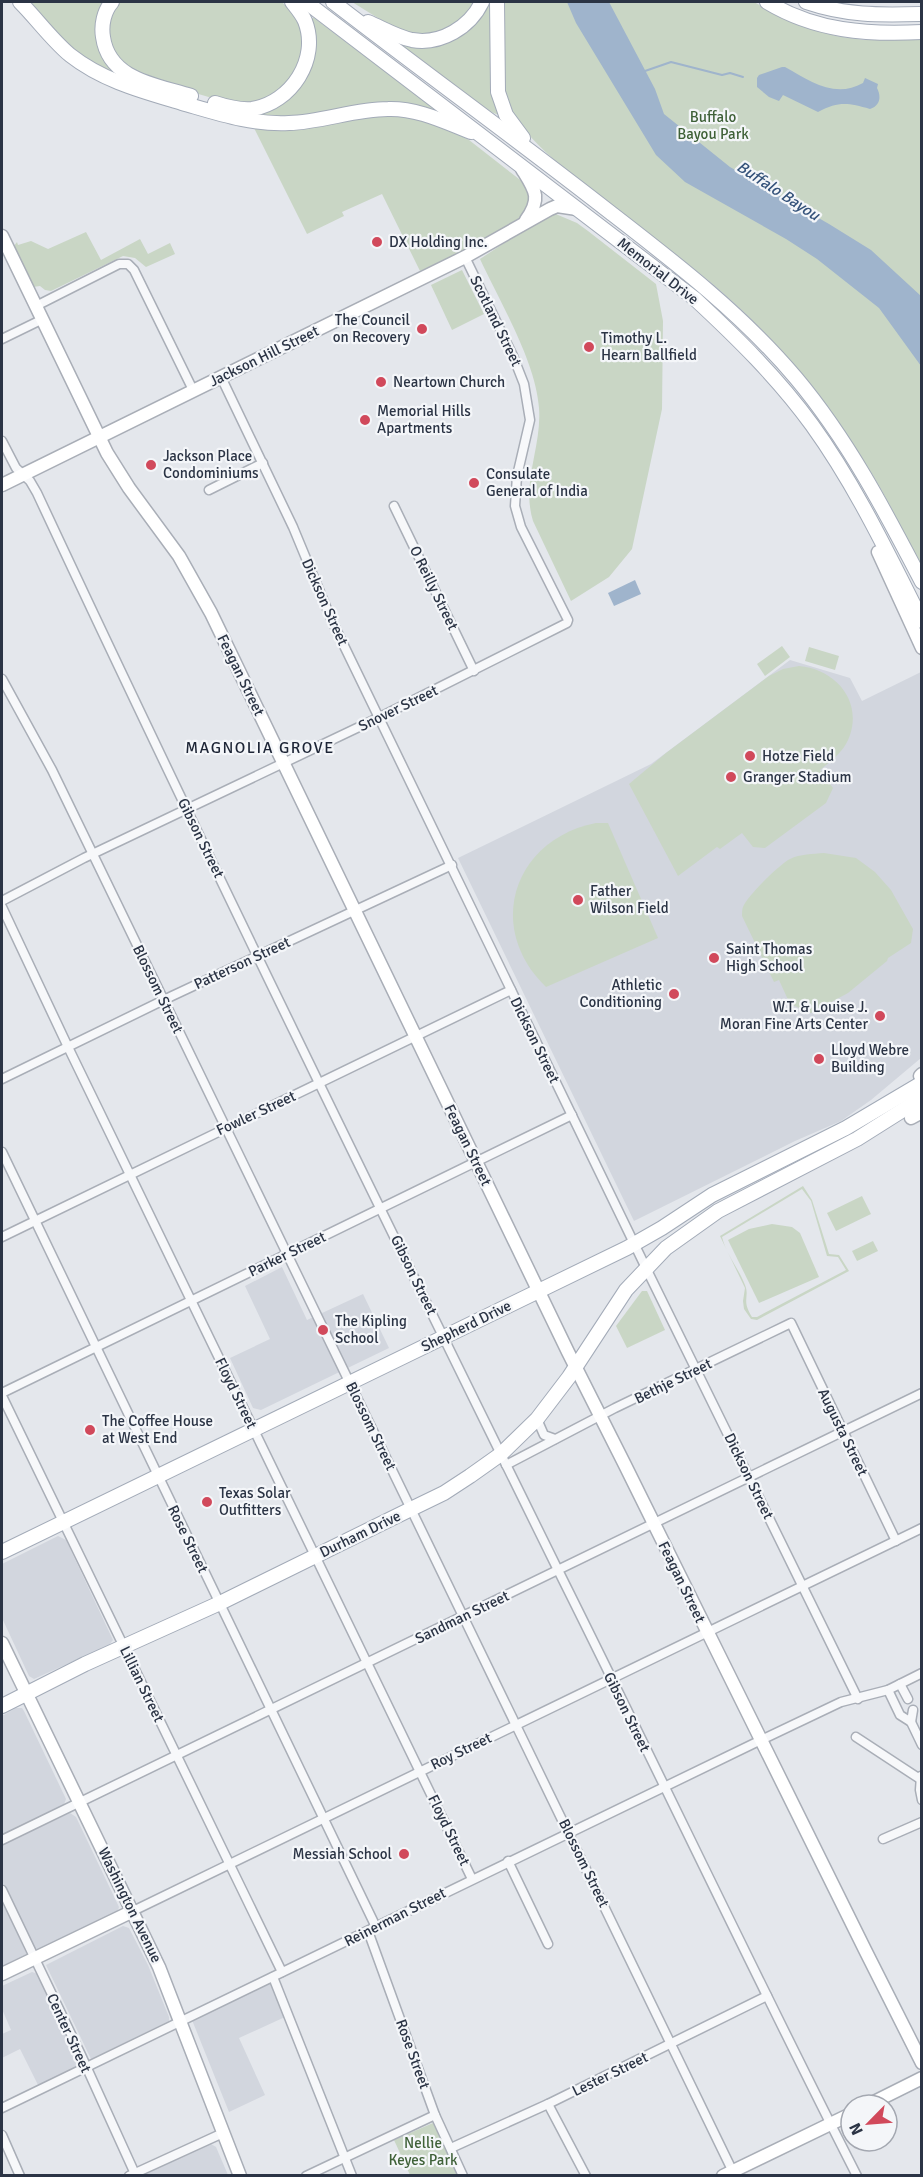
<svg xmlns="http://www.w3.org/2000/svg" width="923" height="2177" font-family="Signika,sans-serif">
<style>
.built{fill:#d2d6de}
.green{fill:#c9d6c5;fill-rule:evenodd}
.water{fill:#9fb4cc}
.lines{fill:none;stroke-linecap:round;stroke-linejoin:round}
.stream{stroke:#9fb4cc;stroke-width:2}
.street-casing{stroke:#a9aeb7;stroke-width:11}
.secondary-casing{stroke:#a9aeb7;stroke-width:15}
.primary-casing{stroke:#a3abb8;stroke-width:16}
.street{stroke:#f7f8fa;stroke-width:8}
.secondary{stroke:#fff;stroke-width:12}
.primary{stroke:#fff;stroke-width:14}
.poi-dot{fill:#d1495b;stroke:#f4f6f9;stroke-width:2}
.labels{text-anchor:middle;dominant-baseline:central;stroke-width:4.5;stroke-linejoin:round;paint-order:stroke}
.park-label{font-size:15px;fill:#3f6138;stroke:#f4f6f9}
.poi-label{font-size:15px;fill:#2b3445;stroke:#f4f6f9;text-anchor:start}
.street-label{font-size:15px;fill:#2b3445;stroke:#f4f6f9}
.water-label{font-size:16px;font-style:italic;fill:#34527a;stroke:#f4f6f9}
.neighbourhood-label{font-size:16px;letter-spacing:1.5px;fill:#1d2536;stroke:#f4f6f9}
</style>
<rect width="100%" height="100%" fill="#e4e7ec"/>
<g class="built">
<path d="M790,660l60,18 12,23 59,-29v386l-50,42 -30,21 -46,20 -161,80 -176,-363 193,-94z"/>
<path d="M282,1267l25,53 56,-26 26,54 -128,62 -8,-2 -23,-50 40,-19 -25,-53z"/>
<path d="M58,1536l8,4 47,100 -4,5 -75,34 -5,-3 -27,-58v-54z"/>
<path d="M16,1708h6l2,3 42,88 -3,8 -61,31v-122z"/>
<path d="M70,1813l6,4 43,90 -1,3 -5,5 -74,36 -5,-2 -32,-68v-36z"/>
<path d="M2,1900l26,57 -26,15z"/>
<path d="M123,1926l6,2 19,37 21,52v4l-78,38 -45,-94z"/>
<path d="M32,1972l6,2 41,86 -2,7 -39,18 -18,-36 -18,9v-24l9,-4 -9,-21v-23z"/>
<path d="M270,1982l15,35 -46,21 26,57 -36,17 -37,-92z"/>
<path d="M208,2144h3l5,3 12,28 -86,1z"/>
</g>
<g class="green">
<path d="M26,2h81l-8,19 26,58 107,32 64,-20 14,-73h4l136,102 -20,-8 -132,6h-44l-120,-34 -60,-31z"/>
<path d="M117,2h165l16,17 4,7 2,32 -19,32 -29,14 -27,-1 -95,-28 -18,-14 -9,-34z"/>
<path d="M352,2h126l-21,25 -32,10 -26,-6z"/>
<path d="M487,2h7l6,113c-20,-4 -82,-57 -101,-72l25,1z"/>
<path d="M504,2h250l37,20 45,14 28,4 57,-1v531c-15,-32 -30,-65 -49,-96 -44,-72 -99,-140 -163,-193 -38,-31 -77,-60 -115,-90 -30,-23 -61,-45 -81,-78 -17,-28 -9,-79 -9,-111z"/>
<path d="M369,113l41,1 38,15 21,11 59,46 3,13 -3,11 -6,7 -50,30 -52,24 -38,-77 -40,18 2,4 -37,18 -54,-108z"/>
<path d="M551,212l26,11 11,8 68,53 7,37 -1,88 -30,140 -23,28 -38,24 -38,-80c-12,-39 9,-74 6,-113 -3,-46 -39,-106 -59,-149z"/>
<path d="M86,232l15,28 39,-21 8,15 22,-11 5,11 -29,13 -11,-9 -12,-2 -72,35 -6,-1 -5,-4 -7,1 -19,-41 3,-4 1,3 13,-4 17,8z"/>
<path d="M462,270l22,44 -32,16 -21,-45z"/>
<path d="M782,646l8,11 -25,19 -8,-12z"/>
<path d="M809,647l30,9 -4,14 -30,-9z"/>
<path d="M799,666c35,3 63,33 51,69 -5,16 -18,25 -30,35l13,18 -7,15 -61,45 -12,-1 -11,-14 -22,16 -3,-2 -39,29 -49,-92 37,-31 103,-77 14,-7z"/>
<path d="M596,823h12l50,115 -112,49c-62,-60 -32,-148 50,-164z"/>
<path d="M824,853l32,5 19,14 16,18 22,39 -2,14 -23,15 -1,3 -39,32 -37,20 -21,-9 -11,-24 -5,2 -32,-66c0,-2 0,-7 1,-9 4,-11 37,-43 47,-48 10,-5 23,-5 34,-6z"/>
<path d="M803,1186l9,14 17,54 10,1 10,16 -92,49 -6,-1 -7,-10 -1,-8 2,-13 -25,-52zM802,1189l9,12 16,55 11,1 8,13 -89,47h-5c-11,-17 -2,-20 -7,-32 -6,-16 -19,-31 -23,-48z"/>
<path d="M862,1196l9,18 -35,17 -9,-18z"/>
<path d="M772,1224l20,3 8,6 19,44 -60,26 -31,-63 21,-11z"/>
<path d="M873,1241l5,10 -21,10 -5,-10z"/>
<path d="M642,1291h5l18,39 -38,18 -11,-22z"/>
<path d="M433,2123l24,52h-47l-16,-35z"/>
</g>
<g class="water">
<path d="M567,2h42l46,87 9,25 66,53 99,57 42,26 50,46v70l-42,-58 -62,-49 -31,-20 -101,-57 -29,-27 -80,-132z"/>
<path d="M782,67h3c25,14 50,32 78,16l2,-5 13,6 -1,4c4,8 4,17 -7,21 -22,-6 -31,-8 -52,3l-35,-17 -4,6 -10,-4 -12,-10v-9l2,-3z"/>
<path d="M635,580l6,14 -27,12 -6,-13z"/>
</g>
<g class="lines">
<path class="stream" d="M645,71l26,-9 51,13 8,-2 13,4"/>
<defs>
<g id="street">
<path d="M36,306l83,-42h9l6,6 59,120"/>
<path d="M2,339l41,-20"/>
<path d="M221,377l72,150 39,94 314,647 212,431"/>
<path d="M2,441l14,27 14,13 7,12c168,360 344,718 520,1075 101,202 197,406 300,608"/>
<path d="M209,490l54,-27"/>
<path d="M394,506l80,165"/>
<path d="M2,679l50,91 682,1404"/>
<path d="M2,901l82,-43 296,-141 187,-94 1,-3 -47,-93 -6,-21 2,-30 13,-56 -6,-36 -11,-28 -48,-99"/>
<path d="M2,907l66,140 404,832"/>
<path d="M2,1079l170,-83 280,-131"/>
<path d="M2,1152l373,773"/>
<path d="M2,1237l509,-247"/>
<path d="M2,1393l570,-278"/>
<path d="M2,1396l280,576"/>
<path d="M537,1419l7,16 11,4"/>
<path d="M506,1465l109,-57 176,-85 105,218"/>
<path d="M900,1684l8,15"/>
<path d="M888,1690l12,25 11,7 11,23"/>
<path d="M911,1722l2,-12"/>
<path d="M856,1737l64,42"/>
<path d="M921,1776l-1,14 2,10"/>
<path d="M883,1839l39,-17"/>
<path d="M2,1840l920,-447"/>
<path d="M508,1861l40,83"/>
<path d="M2,1890l79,165 55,121"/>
<path d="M133,1911l789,-383"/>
<path d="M368,1931l67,184 28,61"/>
<path d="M273,1977l79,199"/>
<path d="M548,2104l38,72"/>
<path d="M2,2108l757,-367 82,-39 47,-12 34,-17"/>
<path d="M2,2135l18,41"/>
<path d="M451,2148l97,-44 219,-108"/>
<path d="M129,2176l94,-43"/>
<path d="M306,2176l129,-61"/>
</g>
<g id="secondary">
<path d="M522,169c13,21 20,29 4,51"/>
<path d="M2,236l105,217 22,35 50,68 32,57 357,739c120,236 234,475 354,711"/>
<path d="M2,485l463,-228 85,-48 7,-3 20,3"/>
<path d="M878,552l44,96"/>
<path d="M920,1076l2,-2"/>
<path d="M911,1118l11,-6"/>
<path d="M2,1643l157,324 81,209"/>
<path d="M2,1974l131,-63"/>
<path d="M868,2105l54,-27"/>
<path d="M723,2176l128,-62"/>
</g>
<g id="primary">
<path d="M20,2c17,17 31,37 50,53 33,26 72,36 112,48 35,10 70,22 107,20 33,-1 66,-14 99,-14 29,-1 57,13 83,23"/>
<path d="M112,2c-8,9 -11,23 -9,35 6,43 53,48 88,59"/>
<path d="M306,2l388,296c42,39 84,80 118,127 44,61 76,129 110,196"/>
<path d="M333,2c92,71 186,139 278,211 66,51 131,101 185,165 52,62 89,133 126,204"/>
<path d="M497,2l1,90 8,23 17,23"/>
<path d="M767,2c48,29 100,33 155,30"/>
<path d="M806,2c41,14 73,13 116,12"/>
<path d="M368,22c14,6 29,15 44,18 29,5 58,-13 70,-38"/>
<path d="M215,103c12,4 24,7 37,6 39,-6 68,-50 53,-88 -3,-7 -9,-14 -13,-19"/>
<path d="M2,1552l625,-304 35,-20 50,-33 134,-67 76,-45"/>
<path d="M2,1706l83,-42 135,-61 191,-94 33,-16 26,-17 31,-22 36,-35 32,-42 57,-87 40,-42 52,-37 139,-72 65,-41"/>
</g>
</defs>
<use href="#street" class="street-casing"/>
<use href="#secondary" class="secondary-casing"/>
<use href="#primary" class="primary-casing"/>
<use href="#street" class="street"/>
<use href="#secondary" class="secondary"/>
<use href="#primary" class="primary"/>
</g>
<g class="poi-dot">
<circle cx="377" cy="242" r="6"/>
<circle cx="422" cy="329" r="6"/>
<circle cx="589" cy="347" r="6"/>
<circle cx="381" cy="382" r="6"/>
<circle cx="365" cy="420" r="6"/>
<circle cx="151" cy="465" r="6"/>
<circle cx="474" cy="483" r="6"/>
<circle cx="750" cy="756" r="6"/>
<circle cx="731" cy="777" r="6"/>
<circle cx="578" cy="900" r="6"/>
<circle cx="714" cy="958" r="6"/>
<circle cx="674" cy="994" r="6"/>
<circle cx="880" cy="1016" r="6"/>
<circle cx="819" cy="1059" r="6"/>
<circle cx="323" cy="1330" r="6"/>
<circle cx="90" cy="1430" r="6"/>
<circle cx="207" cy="1502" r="6"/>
<circle cx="404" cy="1854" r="6"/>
</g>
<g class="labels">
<g class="park-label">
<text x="713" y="117">Buffalo<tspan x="713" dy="17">Bayou Park</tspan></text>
<text x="423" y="2143">Nellie<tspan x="423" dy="17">Keyes Park</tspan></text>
</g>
<g class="poi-label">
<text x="389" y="242">DX Holding Inc.</text>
<text x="410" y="320" text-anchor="end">The Council<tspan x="410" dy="17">on Recovery</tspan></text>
<text x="601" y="338">Timothy L.<tspan x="601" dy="17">Hearn Ballfield</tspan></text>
<text x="393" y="382">Neartown Church</text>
<text x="377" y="411">Memorial Hills<tspan x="377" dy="17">Apartments</tspan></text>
<text x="163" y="456">Jackson Place<tspan x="163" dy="17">Condominiums</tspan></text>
<text x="486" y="474">Consulate<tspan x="486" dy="17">General of India</tspan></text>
<text x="762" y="756">Hotze Field</text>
<text x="743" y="777">Granger Stadium</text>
<text x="590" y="891">Father<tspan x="590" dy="17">Wilson Field</tspan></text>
<text x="726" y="949">Saint Thomas<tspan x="726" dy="17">High School</tspan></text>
<text x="662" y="985" text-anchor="end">Athletic<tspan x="662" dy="17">Conditioning</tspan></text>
<text x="868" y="1007" text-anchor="end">W.T. &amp; Louise J.<tspan x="868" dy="17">Moran Fine Arts Center</tspan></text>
<text x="831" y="1050">Lloyd Webre<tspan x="831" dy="17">Building</tspan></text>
<text x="335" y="1321">The Kipling<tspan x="335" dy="17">School</tspan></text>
<text x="102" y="1421">The Coffee House<tspan x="102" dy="17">at West End</tspan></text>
<text x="219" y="1493">Texas Solar<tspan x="219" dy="17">Outfitters</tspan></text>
<text x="392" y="1854" text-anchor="end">Messiah School</text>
</g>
<g class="street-label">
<text transform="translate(658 271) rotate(38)">Memorial Drive</text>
<text transform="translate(496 321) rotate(64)">Scotland Street</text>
<text transform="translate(264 356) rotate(-26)">Jackson Hill Street</text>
<text transform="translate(434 588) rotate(64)">O Reilly Street</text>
<text transform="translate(325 602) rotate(66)">Dickson Street</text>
<text transform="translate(241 675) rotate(64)">Feagan Street</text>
<text transform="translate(398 708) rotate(-26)">Snover Street</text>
<text transform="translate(201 838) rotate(64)">Gibson Street</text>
<text transform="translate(242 963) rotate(-25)">Patterson Street</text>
<text transform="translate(158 989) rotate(64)">Blossom Street</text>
<text transform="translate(535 1040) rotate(64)">Dickson Street</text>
<text transform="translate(256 1113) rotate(-25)">Fowler Street</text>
<text transform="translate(468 1145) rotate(64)">Feagan Street</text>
<text transform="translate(287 1254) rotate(-26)">Parker Street</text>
<text transform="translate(414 1275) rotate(64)">Gibson Street</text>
<text transform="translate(466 1326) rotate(-26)">Shepherd Drive</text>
<text transform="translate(673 1381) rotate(-26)">Bethje Street</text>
<text transform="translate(236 1393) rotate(64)">Floyd Street</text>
<text transform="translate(371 1426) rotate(64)">Blossom Street</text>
<text transform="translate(843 1432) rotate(64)">Augusta Street</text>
<text transform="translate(749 1476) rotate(64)">Dickson Street</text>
<text transform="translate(360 1534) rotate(-26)">Durham Drive</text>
<text transform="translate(188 1539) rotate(64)">Rose Street</text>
<text transform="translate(682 1582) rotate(64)">Feagan Street</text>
<text transform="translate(462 1617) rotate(-26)">Sandman Street</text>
<text transform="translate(142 1684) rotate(64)">Lillian Street</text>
<text transform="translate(627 1712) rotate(64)">Gibson Street</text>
<text transform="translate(461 1751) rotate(-26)">Roy Street</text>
<text transform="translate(449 1830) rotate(64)">Floyd Street</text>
<text transform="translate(584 1863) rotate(64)">Blossom Street</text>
<text transform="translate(130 1905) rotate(64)">Washington Avenue</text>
<text transform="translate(395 1917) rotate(-27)">Reinerman Street</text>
<text transform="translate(69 2033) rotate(65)">Center Street</text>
<text transform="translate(413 2054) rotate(70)">Rose Street</text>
<text transform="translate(610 2074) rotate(-26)">Lester Street</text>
</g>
<g class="water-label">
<text transform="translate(778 191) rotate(33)">Buffalo Bayou</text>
</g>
<g class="neighbourhood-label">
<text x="260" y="748">MAGNOLIA GROVE</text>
</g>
</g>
<rect width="923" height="2177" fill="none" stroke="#2b3445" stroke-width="6"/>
<g transform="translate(869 2123) rotate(245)"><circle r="28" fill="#f4f6f9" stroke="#a4a8b1" stroke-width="1.5"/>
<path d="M0-4.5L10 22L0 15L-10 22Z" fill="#d1495b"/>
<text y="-9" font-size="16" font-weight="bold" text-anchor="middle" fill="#2b3445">N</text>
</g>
</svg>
